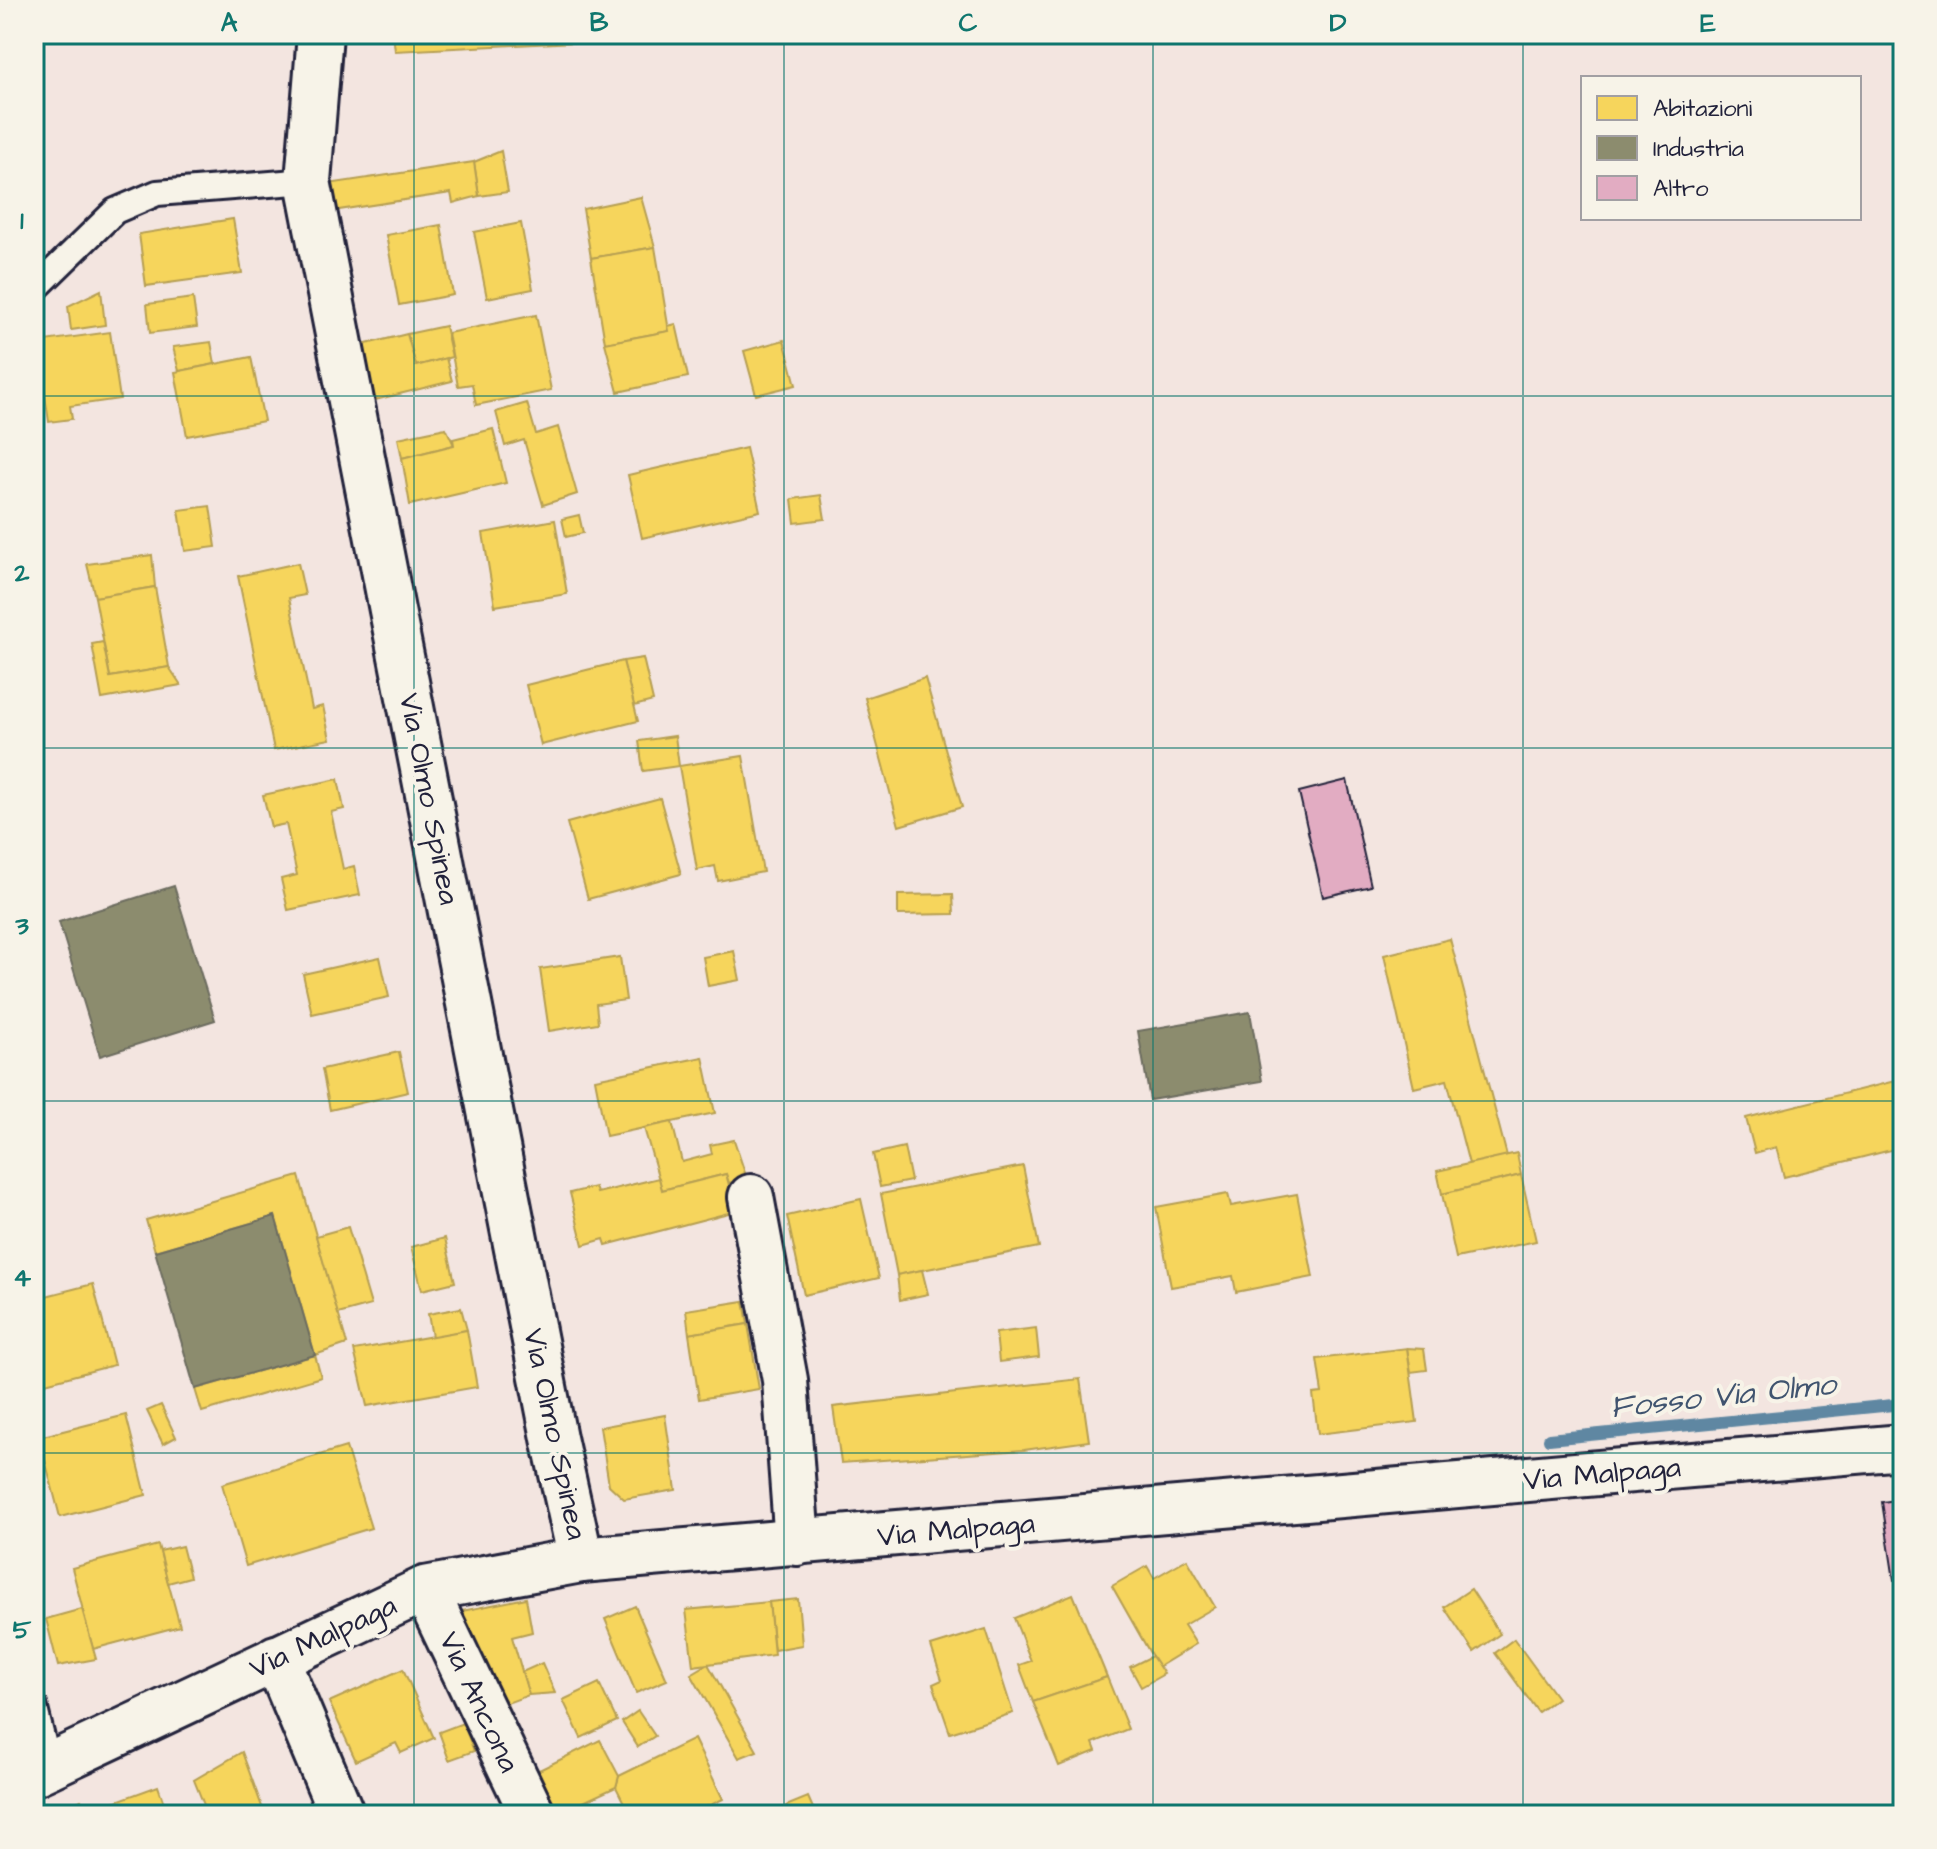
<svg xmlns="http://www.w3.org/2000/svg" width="1937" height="1849" font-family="'Architects Daughter',sans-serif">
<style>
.homes{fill:#f6d55c;stroke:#b69f52;stroke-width:2}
.industry{fill:#8c8c6e;stroke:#6c6c5f;stroke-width:2}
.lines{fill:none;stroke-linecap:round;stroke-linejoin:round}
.stream{stroke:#5e87a2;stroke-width:12}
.building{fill:#e2acc2;stroke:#22223b;stroke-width:2}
.lane-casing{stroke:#22223b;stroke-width:30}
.street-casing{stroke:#22223b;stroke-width:50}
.secondary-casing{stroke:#22223b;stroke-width:50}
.lane{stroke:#f7f3e8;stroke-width:24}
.street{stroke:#f7f3e8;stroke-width:44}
.secondary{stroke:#f7f3e8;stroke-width:44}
.grid{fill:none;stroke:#0f766e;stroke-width:2;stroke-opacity:0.55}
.labels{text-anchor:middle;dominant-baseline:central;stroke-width:8;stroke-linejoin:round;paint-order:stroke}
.street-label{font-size:30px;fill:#22223b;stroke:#f7f3e8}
.water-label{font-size:32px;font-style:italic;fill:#40546f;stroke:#f7f3e8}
.neatline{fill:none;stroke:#0f766e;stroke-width:3}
.grid-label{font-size:26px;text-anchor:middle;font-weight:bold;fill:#0f766e}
</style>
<rect width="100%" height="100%" fill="#f3e5e0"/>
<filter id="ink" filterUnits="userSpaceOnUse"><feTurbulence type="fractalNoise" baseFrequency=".0125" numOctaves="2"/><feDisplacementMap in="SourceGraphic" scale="16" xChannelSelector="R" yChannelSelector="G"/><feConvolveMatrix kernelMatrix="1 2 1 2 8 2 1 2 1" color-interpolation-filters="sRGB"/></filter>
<g filter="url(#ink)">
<g class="homes">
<path d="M393,34h182l1,8 -181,9z"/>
<path d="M501,151l7,41 -29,4 -5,-34z"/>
<path d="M474,162l5,34 -26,7 -2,-10 -119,18 -4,-27z"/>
<path d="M641,197l14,50 -64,11 -8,-49z"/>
<path d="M233,219l9,54 -96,13 -7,-52z"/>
<path d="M521,223l12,66 -46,9 -13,-66z"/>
<path d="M441,225l12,70 -54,10 -13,-70z"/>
<path d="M655,247l14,84 -64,12 -14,-85z"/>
<path d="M101,290l4,35 -34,5 -3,-24z"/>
<path d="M193,298l4,29 -47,6 -3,-29z"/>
<path d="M536,315l15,75 -75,15 -4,-21 -14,2 -10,-53z"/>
<path d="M676,324l12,53 -70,15 -13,-49 64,-12 -1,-5z"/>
<path d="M445,326l7,31 -36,9 -9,-32z"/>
<path d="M110,332l10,67 -50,7 2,13 -23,3 -12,-80z"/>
<path d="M407,334l9,32 30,-8 6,23 -77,19 -13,-55z"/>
<path d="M784,340l12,45 -40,10 -12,-44z"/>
<path d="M211,342l4,22 -36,7 -6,-24z"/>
<path d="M251,357l13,64 -77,15 -12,-64z"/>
<path d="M527,403l9,31 22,-7 19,67 -34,11 -19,-65 -19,6 -9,-34z"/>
<path d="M446,428l8,17 -52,13 -4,-20z"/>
<path d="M493,429l13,54 -96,22 -8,-47 52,-13 -1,-6z"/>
<path d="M746,448l14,63 -118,27 -14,-63z"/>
<path d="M821,495l4,24 -30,4 -3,-24z"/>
<path d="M210,506l6,41 -31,4 -6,-41z"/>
<path d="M579,515l4,18 -17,4 -4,-18z"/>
<path d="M555,520l12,74 -72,12 -12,-73z"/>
<path d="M152,555l3,32 -60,10 -8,-33z"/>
<path d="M298,563l7,32 -16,3 23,111 11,-3 7,33 -56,11 -36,-174z"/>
<path d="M155,587l14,80 -59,10 -15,-80z"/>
<path d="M103,642l7,35 59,-10 12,18 -79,14 -10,-55z"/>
<path d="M643,658l10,43 -19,5 -11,-45z"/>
<path d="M623,661l15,60 -97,24 -15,-60z"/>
<path d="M925,678l37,129 -63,19 -34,-128z"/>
<path d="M675,736l4,30 -36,5 -4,-30z"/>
<path d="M743,756l20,116 -45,9 -3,-15 -18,4 -18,-104z"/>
<path d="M338,779l6,30 -13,3 12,57 11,-3 6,29 -72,15 -7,-31 16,-4 -11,-51 -15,3 -8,-32z"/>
<path d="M660,798l21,76 -93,25 -21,-76z"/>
<path d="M953,894l1,20 -56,1v-20z"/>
<path d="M1450,939l57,217 -38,8 -22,-84 -33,8 -30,-133z"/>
<path d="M734,951l6,29 -32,6 -5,-29z"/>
<path d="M380,957l9,40 -77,17 -9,-40z"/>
<path d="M620,957l6,43 -30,4 2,19 -49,8 -9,-62z"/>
<path d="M399,1052l9,40 -78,18 -8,-41z"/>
<path d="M703,1057l12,56 -109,23 -11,-57z"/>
<path d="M1903,1079v68l-119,30 -8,-30 -21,6 -9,-35z"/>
<path d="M672,1122l10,40 30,-8 -2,-9 24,-5 13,39 -18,4 -3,-9 -64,16 -18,-62z"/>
<path d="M904,1147l7,34 -31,6 -7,-33z"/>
<path d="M1517,1153l4,22 -79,19 -5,-23z"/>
<path d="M1023,1166l16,81 -142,28 -16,-81z"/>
<path d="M726,1174l10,37 -130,34 -2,-6 -21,6 -13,-52 25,-6 2,6 62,-15 3,12z"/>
<path d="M1521,1175l15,66 -80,17 -14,-64z"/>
<path d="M299,1176l48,168 -32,11 -40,-139 -120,35 -9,-31z"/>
<path d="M1228,1194l3,12 66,-12 16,83 -77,15 -3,-16 -62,11 -15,-80z"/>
<path d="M861,1199l18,79 -75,17 -17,-79z"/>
<path d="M348,1227l23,78 -33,9 -22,-78z"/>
<path d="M445,1238l10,44 -33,8 -11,-43z"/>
<path d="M922,1270l6,24 -28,6 -3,-25z"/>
<path d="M93,1284l21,81 -80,21v-87z"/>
<path d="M744,1301l4,23 -59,10 -3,-24z"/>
<path d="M461,1308l6,22 -35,7 -4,-23z"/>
<path d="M748,1324l11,65 -60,10 -10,-65z"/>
<path d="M1036,1328l3,29 -40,5 -3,-29z"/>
<path d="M467,1330l10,57 -110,19 -13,-56z"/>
<path d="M1407,1348l17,1 3,21 -16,2z"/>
<path d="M1407,1348l10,74 -99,12 -5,-40 9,-1 -5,-34z"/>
<path d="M315,1355l6,22 -119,35 -7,-23z"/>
<path d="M1080,1379l9,62 -65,9 -183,13 -8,-56z"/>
<path d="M161,1405l15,32 -13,7 -16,-33z"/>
<path d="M126,1415l20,80 -86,22 -21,-80z"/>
<path d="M665,1415l11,75 -52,9 -15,-14 -9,-58z"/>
<path d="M346,1447l25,81 -125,38 -24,-82z"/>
<path d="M158,1545l22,81 -87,23 -21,-81z"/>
<path d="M182,1546l8,31 -22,6 -8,-32z"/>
<path d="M1187,1559l28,48 -31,18 12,19 -38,23 -46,-81 35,-20 7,12z"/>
<path d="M1471,1589l29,45 -26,18 -30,-45z"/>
<path d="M1073,1594l34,83 -74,25 -14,-37 12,-4 -17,-43z"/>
<path d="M526,1598l6,34 -20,5 17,58 -41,15 -31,-98z"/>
<path d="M798,1599l4,46 -28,5 -5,-48z"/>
<path d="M769,1602l5,53 -81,11 -7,-56z"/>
<path d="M635,1606l32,74 -31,13 -31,-74z"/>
<path d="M82,1609l14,50 -38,7 -12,-47z"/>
<path d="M986,1629l27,84 -63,20 -17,-49 9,-4 -11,-34z"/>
<path d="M1514,1639l43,59 -19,14 -43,-59z"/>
<path d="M1152,1656l12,18 -23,13 -11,-20z"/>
<path d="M542,1663l13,30 -26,2 -7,-23z"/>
<path d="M708,1664l49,87 -18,7 -48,-84z"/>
<path d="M403,1669l31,69 -33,15 -5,-10 -40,18 -27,-59z"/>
<path d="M1107,1677l21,52 -35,14 3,8 -37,15 -26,-64z"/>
<path d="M599,1683l18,38 -36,17 -18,-38z"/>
<path d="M638,1711l17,25 -17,11 -16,-25z"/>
<path d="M463,1723l11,28 -25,9 -10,-28z"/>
<path d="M694,1739l29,60 -33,16h-60l-14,-28 3,-11z"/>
<path d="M600,1740l19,36 -3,11 -61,28 -20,-43z"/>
<path d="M242,1752l23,63h-57l-14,-35z"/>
<path d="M158,1786l10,29h-65l-3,-8z"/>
<path d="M808,1797l8,18h-26l-4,-9z"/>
<path d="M81,1800l6,15h-39z"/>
</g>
<g class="industry">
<path d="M174,886l41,134 -115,36 -41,-134z"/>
<path d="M1250,1012l12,69 -112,19 -12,-69z"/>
<path d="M275,1216l40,139 -120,34 -40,-138z"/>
</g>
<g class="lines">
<path class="stream" d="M1549,1439l354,-35"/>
</g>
<g class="building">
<path d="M1347,780l24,106 -48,11 -24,-105z"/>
<path d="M1903,1499v80l-9,1 -12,-78z"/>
</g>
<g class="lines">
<defs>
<g id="lane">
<path d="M34,290l81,-79 42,-18 151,-12"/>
<path d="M34,1705l15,61"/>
</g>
<g id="street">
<path d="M320,34l-12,147 246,1257 27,122"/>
<path d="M751,1197l34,183 12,163"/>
<path d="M425,1589l108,226"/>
<path d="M276,1658l66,157"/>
</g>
<path id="secondary" d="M34,1773l391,-184 156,-29 1322,-113"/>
</defs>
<use href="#lane" class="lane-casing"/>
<use href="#street" class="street-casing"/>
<use href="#secondary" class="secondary-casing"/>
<use href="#lane" class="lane"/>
<use href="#street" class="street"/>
<use href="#secondary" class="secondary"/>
</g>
</g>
<path class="grid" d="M414,34v1781M784,34v1781M1153,34v1781M1523,34v1781M34,396h1869M34,748h1869M34,1101h1869M34,1453h1869"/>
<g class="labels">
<g class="street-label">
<text transform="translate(429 799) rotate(79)">Via Olmo Spinea</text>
<text transform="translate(555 1434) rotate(78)">Via Olmo Spinea</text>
<text transform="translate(1602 1474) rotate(-5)">Via Malpaga</text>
<text transform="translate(956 1530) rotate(-5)">Via Malpaga</text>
<text transform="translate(323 1637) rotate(-25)">Via Malpaga</text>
<text transform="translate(479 1702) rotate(65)">Via Ancona</text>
</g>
<g class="water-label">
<text transform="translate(1723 1396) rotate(-6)">Fosso Via Olmo</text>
</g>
</g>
<rect width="1937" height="1849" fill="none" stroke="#f7f3e8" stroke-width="88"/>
<rect x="1581" y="76" width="280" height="144" fill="#f7f3e8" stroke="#a29fa3" stroke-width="2"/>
<rect x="1597" y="96" width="40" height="24" fill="#f6d55c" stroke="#a29fa3" stroke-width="2"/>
<text x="1653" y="116" font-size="24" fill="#22223b">Abitazioni</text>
<rect x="1597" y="136" width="40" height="24" fill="#8c8c6e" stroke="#a29fa3" stroke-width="2"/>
<text x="1653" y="156" font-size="24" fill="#22223b">Industria</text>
<rect x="1597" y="176" width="40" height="24" fill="#e2acc2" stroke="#a29fa3" stroke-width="2"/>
<text x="1653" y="196" font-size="24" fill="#22223b">Altro</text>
<rect x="44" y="44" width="1849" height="1761" class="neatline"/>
<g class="grid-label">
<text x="229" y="31">A</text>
<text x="599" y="31">B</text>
<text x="968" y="31">C</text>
<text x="1338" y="31">D</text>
<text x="1708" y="31">E</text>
<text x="22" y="229">1</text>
<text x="22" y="581">2</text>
<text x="22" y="934">3</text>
<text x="22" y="1286">4</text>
<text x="22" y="1638">5</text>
</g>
</svg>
